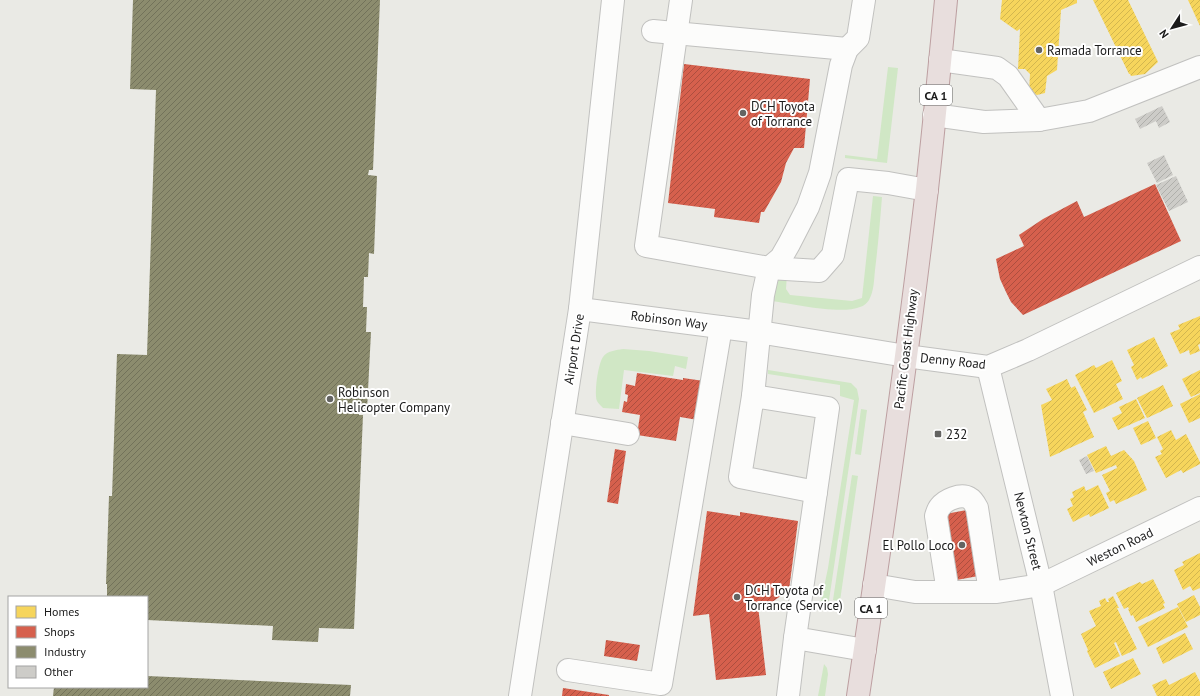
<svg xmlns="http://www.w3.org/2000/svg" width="1200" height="696" font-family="'PT Sans',sans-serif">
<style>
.grass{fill:#d0e7c5}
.homes{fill:url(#homes-hatch)}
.shops{fill:url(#shops-hatch)}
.industry{fill:url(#industry-hatch)}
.building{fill:url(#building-hatch)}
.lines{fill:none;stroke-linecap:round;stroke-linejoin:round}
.minor-casing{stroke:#c1c1bf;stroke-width:24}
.highway-casing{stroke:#bd9fa1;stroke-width:24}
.minor{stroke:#fcfcfb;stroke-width:22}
.highway{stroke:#e8dedd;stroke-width:22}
.poi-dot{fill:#646462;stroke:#fff;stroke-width:1.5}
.labels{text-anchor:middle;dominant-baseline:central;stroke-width:4;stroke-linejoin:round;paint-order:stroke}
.shield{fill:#fff;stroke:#606060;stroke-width:1}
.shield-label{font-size:12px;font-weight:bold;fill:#1c1c1c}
.poi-label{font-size:13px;fill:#1c1c1c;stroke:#fff;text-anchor:start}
.street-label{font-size:13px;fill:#1c1c1c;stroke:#fff}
</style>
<defs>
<pattern id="homes-hatch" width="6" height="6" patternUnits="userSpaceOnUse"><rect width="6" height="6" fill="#f6d55c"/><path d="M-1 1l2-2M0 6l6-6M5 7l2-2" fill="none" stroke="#d2b64f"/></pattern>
<pattern id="shops-hatch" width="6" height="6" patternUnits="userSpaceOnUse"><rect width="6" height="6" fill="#d6604d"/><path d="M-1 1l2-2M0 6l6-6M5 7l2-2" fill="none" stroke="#ad4e3f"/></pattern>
<pattern id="industry-hatch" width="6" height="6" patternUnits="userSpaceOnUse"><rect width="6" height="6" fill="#8c8c6e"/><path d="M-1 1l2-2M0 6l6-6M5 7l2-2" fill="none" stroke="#72725a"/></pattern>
<pattern id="building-hatch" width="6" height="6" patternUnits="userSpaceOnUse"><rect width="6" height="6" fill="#cdccc8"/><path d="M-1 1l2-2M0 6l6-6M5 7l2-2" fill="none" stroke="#afafab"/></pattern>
</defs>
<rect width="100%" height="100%" fill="#eaeae5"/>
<g class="grass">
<path d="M888,67l10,1 -11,95 -42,-5v-3l32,4z"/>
<path d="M873,196l9,1c-2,25 -4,49 -7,73 -1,10 -1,21 -6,30 -2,3 -5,6 -9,7 -19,8 -66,-3 -88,-6l4,-23 11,-4 -1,15 4,6 62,6 10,-3z"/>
<path d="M623,349l26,2 39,6 -2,12 -11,-3 -2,10 -49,-6 -5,39 -16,-1c-2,-2 -5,-5 -6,-7 -3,-8 1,-37 6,-44 4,-6 13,-7 20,-8z"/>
<path d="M768,370l83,13 6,6 2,10 -31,208 -8,-1 8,-38 26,-168 -14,-4v-11l-72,-11z"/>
<path d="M861,409l6,1 -6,45 -6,-1z"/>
<path d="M852,475l6,1 -18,125 -7,-1z"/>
<path d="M824,664l3,4 1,6 -3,22h-7z"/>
</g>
<g class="homes">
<path d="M1002,0h75v3l-16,7 -4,60 -10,6 -2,17 -8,2 -8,-3 1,-18 -5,-5h-7l2,-40 -3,2 -17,-12z"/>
<path d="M1093,0h35l30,62 -13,12 -14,2 -1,-2h-1z"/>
<path d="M1188,0h12v26z"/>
<path d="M1200,316v28l-2,1 2,6 -10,4 -1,-5 -9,4 -10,-21 10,-4 -2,-4z"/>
<path d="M1154,337l14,29 -26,13 -1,-2 -4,3 -6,-13 3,-2 -7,-15z"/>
<path d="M1112,360l10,21 -6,3 7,15 -29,14 -19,-38 19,-10 2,3z"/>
<path d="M1200,370v23l-9,4 -9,-18z"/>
<path d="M1067,379l4,9 4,-2 12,24 -4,2 11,25 -44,20 -9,-52 11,-5 -6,-11z"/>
<path d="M1163,385l10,21 -26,12 -10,-20z"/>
<path d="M1200,394v24l-11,5 -9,-19z"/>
<path d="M1136,399l9,19 -27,12 -6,-12 10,-5 -3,-6z"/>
<path d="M1148,421l8,17 -15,7 -8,-17z"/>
<path d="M1171,430l5,10 10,-6 14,28v2l-17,9 -2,-3 -15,8 -11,-21 7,-3 -2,-3 3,-2 -6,-12z"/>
<path d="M1106,446l5,10 13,-6 10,11 13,29 -31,14 -2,-4 -4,2 -4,-9 4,-2 -8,-16 15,-7 -1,-3 -20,8 -9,-18z"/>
<path d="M1098,485l11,23 -19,9 -1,-3 -16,8 -6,-13 6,-3 -3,-7 4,-2 -2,-5 12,-6 2,5z"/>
<path d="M1200,553v35l-7,3 -3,-5 -7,4 -9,-20 10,-5 -2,-3z"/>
<path d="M1153,579l12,24 -2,1 2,4 -29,14 -3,-7 -2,1 -3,-7h1l-1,-2 -4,2 -8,-16 24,-11 2,2z"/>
<path d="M1194,595l6,12v8l-14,7 -9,-18z"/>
<path d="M1113,596l6,12h-2l20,41 -15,7 -6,-14 -2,1 6,13 -25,12 -8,-17 1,-1 -7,-16 15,-8 -7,-15 12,-5 -2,-5 6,-3 2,4h2l-1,-3z"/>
<path d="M1178,607l10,20 -40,20 -10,-20z"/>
<path d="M1185,633l8,16 -30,15 -7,-16z"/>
<path d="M1133,658l8,16 -30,15 -8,-17z"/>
<path d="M1195,672l5,10v14h-43l-5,-11 14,-6 3,6z"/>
</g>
<g class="shops">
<path d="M684,64l126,15 -6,69h-10l-8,15 -5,19 -17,30h-3l-2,11 -45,-6 1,-8 -47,-6z"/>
<path d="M1155,184l26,57 -158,74 -12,-13 -5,-10 -6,-13 -4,-20 28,-13 -5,-11 24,-16 34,-18 7,16z"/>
<path d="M637,373l46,7v-2l21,3 -6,39 -18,-3 -4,24 -39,-6 3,-20 -18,-3 2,-11 3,1 1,-7 -3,-1 1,-10 9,2z"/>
<path d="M615,449l11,2 -8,53 -11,-2z"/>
<path d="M972,509l12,66 -33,6 -11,-66z"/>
<path d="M707,511l33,5v-4l58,9 -9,69 -21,15 -10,1 8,69 -50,5 -7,-66 -16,2z"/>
<path d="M606,640l34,5 -3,16 -33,-5z"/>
<path d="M563,688l46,7v1h-47z"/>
</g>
<g class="industry">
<path d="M133,0h247l-7,170h-4l-1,5 9,1 -3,78 -5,-1 -1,24h-4l-1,30h4l-1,25h5l-4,78 -8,-1v6h4l-9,214 -35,-1 -1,14 -46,-2 1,-14 -126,-6v-23h-40v-13h-1l3,-88h3l5,-142 30,1 9,-265 -26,-1z"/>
<path d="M147,676l204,9 -1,11h-297l1,-9h93z"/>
</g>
<g class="building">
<path d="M1162,106l8,16 -11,6 -3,-7 -16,8 -5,-10z"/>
<path d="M1164,155l9,20 -16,8 -10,-20z"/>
<path d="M1176,176l12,26 -19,9 -13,-26z"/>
<path d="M1087,456l7,15 -8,3 -7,-14z"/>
</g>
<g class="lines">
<defs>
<g id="minor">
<path d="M681,0l-35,246 123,22 50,3 14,-16 15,-76 40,4 39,7"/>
<path d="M653,31l194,18"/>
<path d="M940,60l57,8 11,8 31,44"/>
<path d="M934,115l50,7 55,-2 50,-9 111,-44"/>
<path d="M580,309l179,23 147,24 82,11 40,-17 172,-83"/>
<path d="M988,367l53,218 21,111"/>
<path d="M753,396l75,12 -33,230 70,12"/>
<path d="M562,423l66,11"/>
<path d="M816,492l-76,-15 13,-81 10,-101 6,-27 12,-10 8,-14 19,-37 12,-34 21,-108 6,-16 11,-11 6,-38"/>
<path d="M874,585l41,7h82l44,-7 159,-77"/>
<path d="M948,592l-12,-76c1,-3 2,-7 4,-9 5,-7 21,-14 29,-9 4,2 6,6 8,10l13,84"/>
<path d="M568,670l93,14 60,-357"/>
<path d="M520,696l60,-387 33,-309"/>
<path d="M788,696l7,-58"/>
</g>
<path id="highway" d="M858,696c25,-168 49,-337 69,-507 7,-63 13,-126 19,-189"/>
</defs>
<use href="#minor" class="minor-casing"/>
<use href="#highway" class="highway-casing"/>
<use href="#minor" class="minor"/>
<use href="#highway" class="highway"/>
</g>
<g class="poi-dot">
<circle cx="1039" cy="50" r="4"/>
<circle cx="743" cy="113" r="4"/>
<circle cx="330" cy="399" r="4"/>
<rect x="934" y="430" width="8" height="8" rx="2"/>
<circle cx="962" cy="545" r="4"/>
<circle cx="737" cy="597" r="4"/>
</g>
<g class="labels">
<g class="shield">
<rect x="920" y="85" width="32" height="20" rx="3"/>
<rect x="855" y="598" width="32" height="20" rx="3"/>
</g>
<g class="shield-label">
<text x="936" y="95">CA 1</text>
<text x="871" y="608">CA 1</text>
</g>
<g class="poi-label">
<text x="1047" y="50">Ramada Torrance</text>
<text x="751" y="106">DCH Toyota<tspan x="751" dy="15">of Torrance</tspan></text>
<text x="338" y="392">Robinson<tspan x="338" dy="15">Helicopter Company</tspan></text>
<text x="946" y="434">232</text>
<text x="954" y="545" text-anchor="end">El Pollo Loco</text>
<text x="745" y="590">DCH Toyota of<tspan x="745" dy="15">Torrance (Service)</tspan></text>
</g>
<g class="street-label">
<text transform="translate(669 320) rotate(7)">Robinson Way</text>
<text transform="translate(574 349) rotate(-81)">Airport Drive</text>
<text transform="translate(906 349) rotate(-83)">Pacific Coast Highway</text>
<text transform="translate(953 361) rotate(6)">Denny Road</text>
<text transform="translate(1028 531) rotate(76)">Newton Street</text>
<text transform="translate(1120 547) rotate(-26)">Weston Road</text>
</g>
</g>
<rect x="8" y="596" width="140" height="92" fill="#ffffff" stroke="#a4a4a4"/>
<rect x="16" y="606" width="20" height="12" fill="#f6d55c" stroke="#a4a4a4"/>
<text x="44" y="616" font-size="12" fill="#1c1c1c">Homes</text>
<rect x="16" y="626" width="20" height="12" fill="#d6604d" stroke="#a4a4a4"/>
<text x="44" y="636" font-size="12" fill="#1c1c1c">Shops</text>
<rect x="16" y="646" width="20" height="12" fill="#8c8c6e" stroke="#a4a4a4"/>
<text x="44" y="656" font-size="12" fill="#1c1c1c">Industry</text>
<rect x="16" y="666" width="20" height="12" fill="#cdccc8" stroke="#a4a4a4"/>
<text x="44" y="676" font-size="12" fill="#1c1c1c">Other</text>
<g transform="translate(1172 28) rotate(234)" stroke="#ffffff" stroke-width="3" paint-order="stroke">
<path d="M0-3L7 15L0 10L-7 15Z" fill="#1c1c1c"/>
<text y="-6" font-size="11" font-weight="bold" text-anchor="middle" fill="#1c1c1c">N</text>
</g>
</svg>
